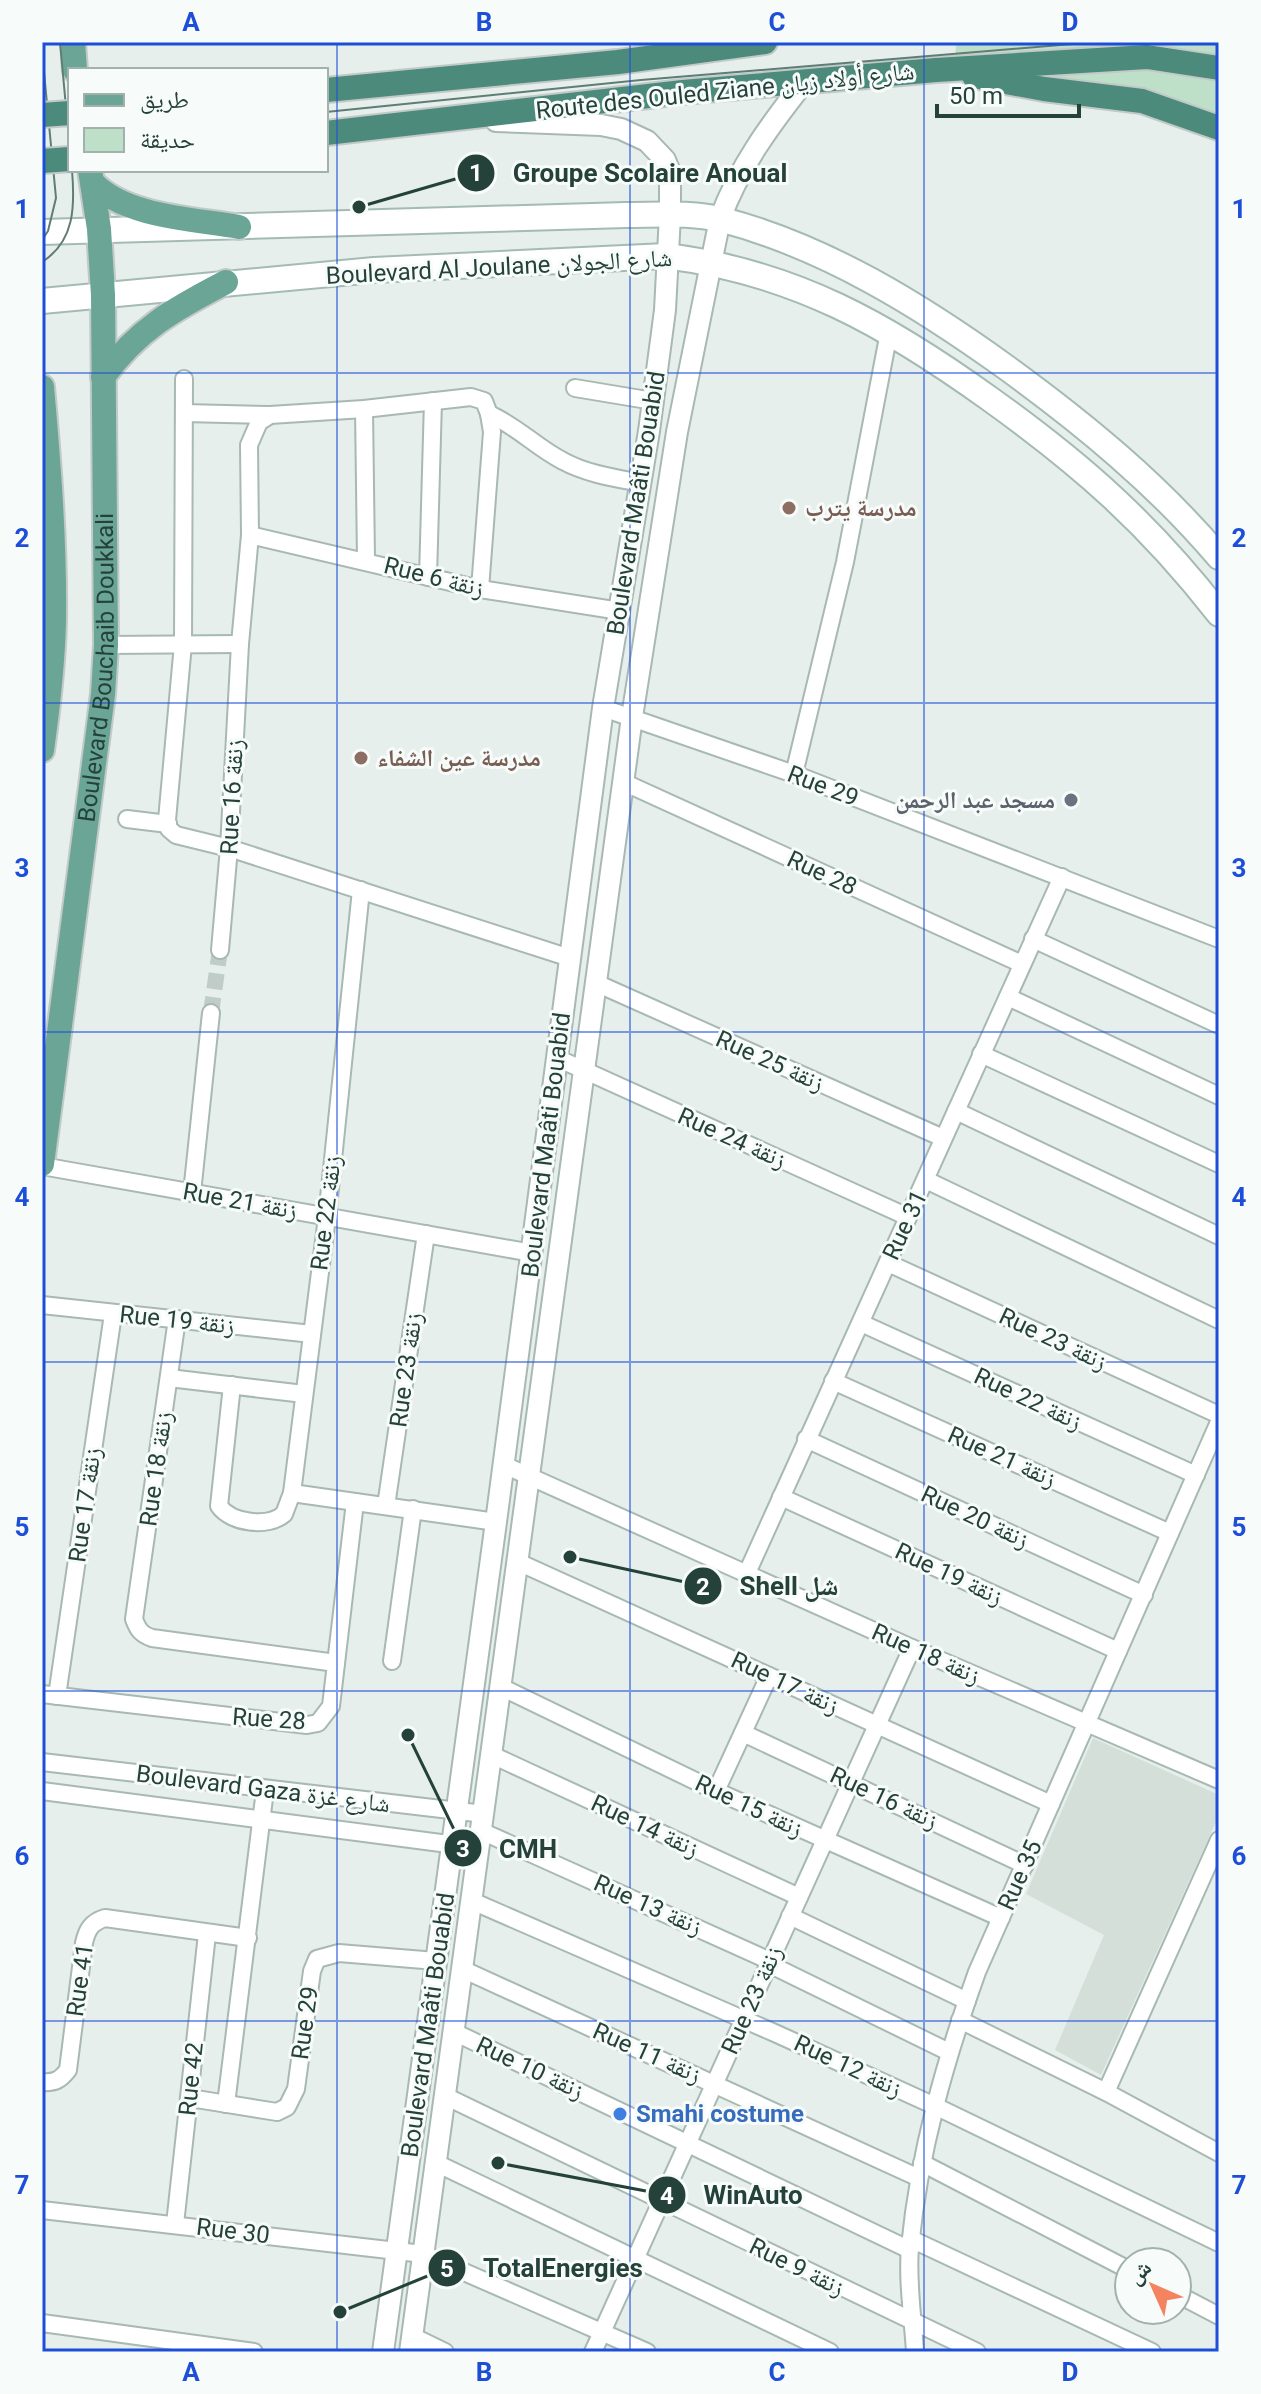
<svg xmlns="http://www.w3.org/2000/svg" width="1261" height="2394" font-family="Roboto,'Noto Naskh Arabic',sans-serif">
<style>
.built{fill:#d4dfda}
.green{fill:#bfe0c8}
.lines{fill:none;stroke-linecap:round;stroke-linejoin:round}
.minor-tunnel{stroke:#bfccc8;stroke-width:16;stroke-dasharray:16 8;stroke-linecap:butt}
.minor-casing{stroke:#a8b8b2;stroke-width:20}
.tertiary-casing{stroke:#a8b8b2;stroke-width:24}
.secondary-casing{stroke:#a4bbb3;stroke-width:28}
.primary-casing{stroke:#c2cac8;stroke-width:28}
.trunk-casing{stroke:#c2cac8;stroke-width:28}
.minor{stroke:#fff;stroke-width:16}
.tertiary{stroke:#fff;stroke-width:20}
.secondary{stroke:#fff;stroke-width:24}
.primary{stroke:#6aa596;stroke-width:24}
.trunk{stroke:#4c8a7c;stroke-width:24}
.tram{stroke:#5f7d75;stroke-width:2}
.trunk-bridge-casing{stroke:#c2cac8;stroke-width:28;stroke-linecap:butt}
.trunk-bridge{stroke:#4c8a7c;stroke-width:24}
.grid{fill:none;stroke:#1d4ed8;stroke-width:2;stroke-opacity:0.55}
.education-dot{fill:#8d6e63;stroke:#f7fbf9;stroke-width:3}
.worship-dot{fill:#6b7280;stroke:#f7fbf9;stroke-width:3}
.shop-dot{fill:#3f7fe0;stroke:#f7fbf9;stroke-width:3}
.labels{text-anchor:middle;dominant-baseline:central;stroke-width:6;stroke-linejoin:round;paint-order:stroke}
.street-label{font-size:24px;fill:#24423a;stroke:#f7fbf9}
.education-label{font-size:24px;font-weight:bold;fill:#785e54;stroke:#f7fbf9;text-anchor:start}
.worship-label{font-size:24px;font-weight:bold;fill:#5b616d;stroke:#f7fbf9;text-anchor:end}
.shop-label{font-size:24px;font-weight:bold;fill:#366cbe;stroke:#f7fbf9;text-anchor:start}
.leader{fill:none;stroke:#24423a;stroke-width:3}
.callout-dot{fill:#24423a;stroke:#f7fbf9;stroke-width:3}
.mark-label{font-size:24px;text-anchor:middle;font-weight:bold;fill:#fff}
.callout-label{font-size:26px;text-anchor:middle;font-weight:bold;fill:#24423a;stroke:#f7fbf9;stroke-width:6;stroke-linejoin:round;paint-order:stroke}
.neatline{fill:none;stroke:#1d4ed8;stroke-width:3}
.grid-label{font-size:26px;text-anchor:middle;font-weight:bold;fill:#1d4ed8}
</style>
<rect width="100%" height="100%" fill="#e6efeb"/>
<path class="built" d="M1093,1738l126,57v20l-118,260 -46,-25 49,-115 -78,-41z"/>
<path class="green" d="M956,42h263v80l-264,-51z"/>
<g class="lines">
<path class="minor-tunnel" d="M211,1013l9,-63"/>
<defs>
<g id="minor">
<path d="M184,379l-1,265 -16,176 2,9 7,6 53,13 341,110"/>
<path d="M575,388l78,13"/>
<path d="M364,409l2,151"/>
<path d="M184,413l86,2 94,-6 107,-12 13,4 5,13 3,18 -12,157"/>
<path d="M489,414c28,12 48,34 74,47 24,13 52,17 78,22"/>
<path d="M250,535l230,54 140,22"/>
<path d="M428,577l5,-176"/>
<path d="M106,645l134,-1"/>
<path d="M603,708l191,66 425,165"/>
<path d="M794,774l51,-212 44,-230"/>
<path d="M623,782l399,182"/>
<path d="M127,819l41,5"/>
<path d="M1033,939l186,86"/>
<path d="M220,950l9,-102 11,-204 10,-109 -1,-90 10,-23 11,-7"/>
<path d="M596,983l347,155"/>
<path d="M1008,997l211,99"/>
<path d="M981,1054l238,110"/>
<path d="M557,1058l351,159"/>
<path d="M956,1111l263,125"/>
<path d="M42,1166l490,87"/>
<path d="M926,1180l293,140"/>
<path d="M192,1193l19,-180"/>
<path d="M888,1263l331,152"/>
<path d="M42,1305l270,29"/>
<path d="M177,1319l-43,300c4,11 7,15 18,19l184,25"/>
<path d="M861,1323l335,152"/>
<path d="M169,1378l135,16"/>
<path d="M833,1381l337,152"/>
<path d="M232,1385l-13,121c12,17 49,22 65,8l8,-21 35,-276 34,-327"/>
<path d="M806,1439l338,156"/>
<path d="M504,1465l408,183 307,132"/>
<path d="M292,1493l204,29"/>
<path d="M781,1497l337,154"/>
<path d="M386,1506l40,-272"/>
<path d="M518,1562l533,242"/>
<path d="M747,1573l315,-696"/>
<path d="M392,1661l21,-152"/>
<path d="M501,1687l215,104 285,127"/>
<path d="M42,1694l265,31 11,-2 13,-17 24,-204"/>
<path d="M57,1696l56,-382"/>
<path d="M743,1733l282,132"/>
<path d="M492,1755l307,142"/>
<path d="M42,1762l442,52"/>
<path d="M42,1791l437,57"/>
<path d="M716,1791l53,-115"/>
<path d="M481,1831l289,130"/>
<path d="M472,1901l305,133 158,72 284,137"/>
<path d="M790,1916l177,85"/>
<path d="M769,1964l180,88"/>
<path d="M462,1969l457,209"/>
<path d="M960,2020l146,72 113,61"/>
<path d="M454,2032l456,218"/>
<path d="M42,2082c13,1 18,-2 26,-12l16,-127c3,-14 8,-21 21,-25l143,20"/>
<path d="M1106,2092l113,-252"/>
<path d="M445,2096l532,256"/>
<path d="M190,2098l87,14 10,-5 9,-18 16,-118 5,-12 22,-6 97,8"/>
<path d="M226,2104l39,-314"/>
<path d="M436,2163l394,189"/>
<path d="M922,2163l207,107"/>
<path d="M42,2210l381,44 224,98"/>
<path d="M175,2224l32,-290"/>
<path d="M911,2239l241,113"/>
<path d="M1177,2294l42,22"/>
<path d="M42,2323l212,29"/>
<path d="M412,2336l33,16"/>
<path d="M593,2352l319,-704"/>
<path d="M915,2352c-2,-34 -8,-71 -5,-105 9,-95 35,-186 67,-275l242,-550"/>
</g>
<g id="tertiary">
<path d="M383,2352l113,-830 107,-814 46,-277 16,-121 5,-95v-43l-5,-12 -18,-19 -26,-12 -20,-4 -105,-4"/>
<path d="M410,2352l222,-1635 45,-285 43,-213c19,-52 50,-94 84,-137"/>
</g>
<g id="secondary">
<path d="M42,232l584,-17c31,0 67,-3 97,5 103,27 198,86 284,148 77,56 150,116 212,189"/>
<path d="M42,301l332,-31 292,-14c128,16 221,69 324,143 92,66 159,125 229,215"/>
</g>
<g id="primary">
<path d="M73,42l2,28"/>
<path d="M93,183c33,34 100,36 146,44"/>
<path d="M103,377c35,-48 71,-68 123,-95"/>
<path d="M42,387c7,78 13,156 12,234 -1,43 -6,86 -12,129"/>
<path id="s1" d="M42,1164l61,-470 3,-49 -3,-350 -4,-66 -9,-59"/>
</g>
<g id="trunk">
<path d="M974,76l70,13 98,12 77,27"/>
<path d="M326,90l292,-28 147,-20"/>
<path d="M326,133l357,-41 253,-22 211,-13 72,11"/>
</g>
</defs>
<use href="#minor" class="minor-casing"/>
<use href="#tertiary" class="tertiary-casing"/>
<use href="#secondary" class="secondary-casing"/>
<use href="#primary" class="primary-casing"/>
<use href="#trunk" class="trunk-casing"/>
<use href="#minor" class="minor"/>
<use href="#tertiary" class="tertiary"/>
<use href="#secondary" class="secondary"/>
<use href="#primary" class="primary"/>
<use href="#trunk" class="trunk"/>
<g class="tram">
<path d="M60,42l10,109"/>
<path d="M42,51l14,147 -8,33 -6,9"/>
<path d="M326,112l315,-32 455,-38"/>
<path d="M42,262c33,-21 33,-56 30,-92"/>
</g>
<defs>
<g id="trunk-bridge">
<path d="M42,115l28,-2"/>
<path d="M42,161l28,-2"/>
</g>
</defs>
<use href="#trunk-bridge" class="trunk-bridge-casing"/>
<use href="#trunk-bridge" class="trunk-bridge"/>
</g>
<path class="grid" d="M337,42v2310M630,42v2310M924,42v2310M42,373h1177M42,703h1177M42,1032h1177M42,1362h1177M42,1691h1177M42,2021h1177"/>
<g class="education-dot">
<circle cx="789" cy="508" r="8"/>
<circle cx="361" cy="758" r="8"/>
</g>
<circle class="worship-dot" cx="1071" cy="800" r="8"/>
<circle class="shop-dot" cx="620" cy="2114" r="8"/>
<g class="labels">
<g class="street-label">
<text transform="translate(725 91) rotate(-6)">Route des Ouled Ziane شارع أولاد زيان</text>
<text transform="translate(499 267) rotate(-3)">Boulevard Al Joulane شارع الجولان</text>
<text transform="translate(636 503) rotate(-81)">Boulevard Maâti Bouabid</text>
<text transform="translate(434 577) rotate(14)">Rue 6 زنقة</text>
<text stroke="none"><textPath href="#s1" startOffset="500">Boulevard Bouchaib Doukkali</textPath></text>
<text transform="translate(823 786) rotate(21)">Rue 29</text>
<text transform="translate(232 797) rotate(-87)">Rue 16 زنقة</text>
<text transform="translate(822 873) rotate(25)">Rue 28</text>
<text transform="translate(770 1061) rotate(24)">Rue 25 زنقة</text>
<text transform="translate(732 1138) rotate(24)">Rue 24 زنقة</text>
<text transform="translate(546 1145) rotate(-83)">Boulevard Maâti Bouabid</text>
<text transform="translate(240 1201) rotate(10)">Rue 21 زنقة</text>
<text transform="translate(326 1213) rotate(-83)">Rue 22 زنقة</text>
<text transform="translate(905 1225) rotate(-65)">Rue 31</text>
<text transform="translate(177 1320) rotate(6)">Rue 19 زنقة</text>
<text transform="translate(1053 1339) rotate(25)">Rue 23 زنقة</text>
<text transform="translate(406 1370) rotate(-82)">Rue 23 زنقة</text>
<text transform="translate(1028 1399) rotate(25)">Rue 22 زنقة</text>
<text transform="translate(1002 1457) rotate(24)">Rue 21 زنقة</text>
<text transform="translate(156 1469) rotate(-82)">Rue 18 زنقة</text>
<text transform="translate(85 1505) rotate(-82)">Rue 17 زنقة</text>
<text transform="translate(975 1517) rotate(25)">Rue 20 زنقة</text>
<text transform="translate(949 1574) rotate(25)">Rue 19 زنقة</text>
<text transform="translate(926 1654) rotate(24)">Rue 18 زنقة</text>
<text transform="translate(785 1683) rotate(25)">Rue 17 زنقة</text>
<text transform="translate(269 1719) rotate(4)">Rue 28</text>
<text transform="translate(263 1789) rotate(7)">Boulevard Gaza شارع غزة</text>
<text transform="translate(884 1798) rotate(25)">Rue 16 زنقة</text>
<text transform="translate(749 1806) rotate(25)">Rue 15 زنقة</text>
<text transform="translate(645 1826) rotate(25)">Rue 14 زنقة</text>
<text transform="translate(1020 1875) rotate(-66)">Rue 35</text>
<text transform="translate(648 1905) rotate(24)">Rue 13 زنقة</text>
<text transform="translate(80 1980) rotate(-82)">Rue 41</text>
<text transform="translate(752 2000) rotate(-66)">Rue 23 زنقة</text>
<text transform="translate(305 2023) rotate(-82)">Rue 29</text>
<text transform="translate(428 2025) rotate(-82)">Boulevard Maâti Bouabid</text>
<text transform="translate(647 2053) rotate(24)">Rue 11 زنقة</text>
<text transform="translate(848 2066) rotate(25)">Rue 12 زنقة</text>
<text transform="translate(530 2068) rotate(25)">Rue 10 زنقة</text>
<text transform="translate(191 2079) rotate(-84)">Rue 42</text>
<text transform="translate(233 2231) rotate(7)">Rue 30</text>
<text transform="translate(797 2267) rotate(26)">Rue 9 زنقة</text>
</g>
<g class="education-label">
<text x="805" y="508">مدرسة يترب</text>
<text x="377" y="758">مدرسة عين الشفاء</text>
</g>
<g class="worship-label">
<text x="1055" y="800">مسجد عبد الرحمن</text>
</g>
<g class="shop-label">
<text x="636" y="2114">Smahi costume</text>
</g>
</g>
<path class="leader" d="M359 207L476 173M570 1557L703 1586M408 1735L463 1848M498 2163L667 2195M340 2312L447 2268"/>
<g class="callout-dot">
<circle cx="359" cy="207" r="8"/>
<circle cx="570" cy="1557" r="8"/>
<circle cx="408" cy="1735" r="8"/>
<circle cx="498" cy="2163" r="8"/>
<circle cx="340" cy="2312" r="8"/>
<circle cx="476" cy="173" r="20"/>
<circle cx="703" cy="1586" r="20"/>
<circle cx="463" cy="1848" r="20"/>
<circle cx="667" cy="2195" r="20"/>
<circle cx="447" cy="2268" r="20"/>
</g>
<g class="mark-label">
<text x="476" y="181">1</text>
<text x="703" y="1595">2</text>
<text x="463" y="1857">3</text>
<text x="667" y="2204">4</text>
<text x="447" y="2277">5</text>
</g>
<g class="callout-label">
<text x="650" y="182">Groupe Scolaire Anoual</text>
<text x="789" y="1595">Shell شل</text>
<text x="528" y="1858">CMH</text>
<text x="753" y="2204">WinAuto</text>
<text x="563" y="2277">TotalEnergies</text>
</g>
<rect width="1261" height="2394" fill="none" stroke="#f7fbf9" stroke-width="88"/>
<rect x="68" y="68" width="260" height="104" fill="#f7fbf9" stroke="#a3b1ad" stroke-width="2"/>
<rect x="84" y="94" width="40" height="12" fill="#6aa596" stroke="#a3b1ad" stroke-width="2"/>
<text x="140" y="108" font-size="24" fill="#24423a">طريق</text>
<rect x="84" y="128" width="40" height="24" fill="#bfe0c8" stroke="#a3b1ad" stroke-width="2"/>
<text x="140" y="148" font-size="24" fill="#24423a">حديقة</text>
<g transform="translate(1153 2286) rotate(315)"><circle r="38" fill="#f7fbf9" stroke="#a3b1ad" stroke-width="2"/>
<path d="M0-6L14 30L0 20L-14 30Z" fill="#f4845f"/>
<text y="-12" font-size="22" font-weight="bold" text-anchor="middle" fill="#24423a">ش</text>
</g>
<path d="M937 104v12h142v-12" fill="none" stroke="#24423a" stroke-width="4"/>
<text x="949" y="104" font-size="24" fill="#24423a" stroke="#f7fbf9" stroke-width="6" paint-order="stroke">50 m</text>
<rect x="44" y="44" width="1173" height="2306" class="neatline"/>
<g class="grid-label">
<text x="191" y="31">A</text>
<text x="484" y="31">B</text>
<text x="777" y="31">C</text>
<text x="1070" y="31">D</text>
<text x="22" y="218">1</text>
<text x="1239" y="218">1</text>
<text x="22" y="547">2</text>
<text x="1239" y="547">2</text>
<text x="22" y="877">3</text>
<text x="1239" y="877">3</text>
<text x="22" y="1206">4</text>
<text x="1239" y="1206">4</text>
<text x="22" y="1536">5</text>
<text x="1239" y="1536">5</text>
<text x="22" y="1865">6</text>
<text x="1239" y="1865">6</text>
<text x="22" y="2194">7</text>
<text x="1239" y="2194">7</text>
<text x="191" y="2381">A</text>
<text x="484" y="2381">B</text>
<text x="777" y="2381">C</text>
<text x="1070" y="2381">D</text>
</g>
</svg>
